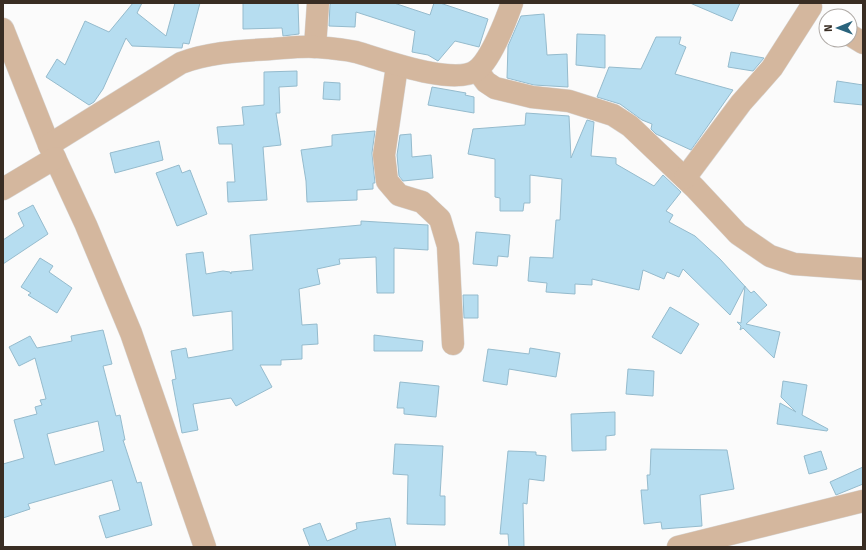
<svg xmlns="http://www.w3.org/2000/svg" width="866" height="550" font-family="'Fira Sans',sans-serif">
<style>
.building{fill:#b6ddf0;stroke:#95bbcd;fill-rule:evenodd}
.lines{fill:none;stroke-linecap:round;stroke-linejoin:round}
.minor-casing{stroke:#d8d6d4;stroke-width:23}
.tertiary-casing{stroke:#d8d6d4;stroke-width:23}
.minor{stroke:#d4b79e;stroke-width:22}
.tertiary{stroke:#d4b79e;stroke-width:22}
</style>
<rect width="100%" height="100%" fill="#fbfbfb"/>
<g class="building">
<path d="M133,3h9l-5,10 29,23 9,-33h25l-11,41 -6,-1 -1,5 -50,-2 -6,-8 -23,51 -9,13 -5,3 -43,-28 11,-18 8,6 20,-44 24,11z"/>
<path d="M243,3h55l1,31 -16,2 -1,-8 -39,1z"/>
<path d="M333,3h61l36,12 4,-12h6l48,16 -9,28 -24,-6 -17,20 -10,-6 -16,-3 3,-21 -59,-19 -1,15 -26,-1 1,-22z"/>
<path d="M690,3h50l-8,18z"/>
<path d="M544,14l3,41 20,-1 1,33 -34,-2 -27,-7 1,-32 13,-30z"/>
<path d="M577,34l28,1v33l-29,-3z"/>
<path d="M656,37h25l-2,7 7,3 -11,27 58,16 -42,60 -35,-16 -5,-5 1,-5 -10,-4 -22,-16 -23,-7 12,-30 32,2z"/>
<path d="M731,52l33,6 -11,13 -25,-4z"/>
<path d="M297,71v15l-18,1 1,26h-4l5,32 -18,2 4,53 -39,2 -1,-20h8l-3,-38h-13l-2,-17 27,-2 -2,-18 22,-2v-33z"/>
<path d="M837,81l26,4v20l-29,-3z"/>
<path d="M324,82l16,1v17l-17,-1z"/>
<path d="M432,87l34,6 -1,2 9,2v16l-46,-8z"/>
<path d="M526,113l43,3 2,42 16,-38 7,2 -3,34 25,2v6l38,22 9,-11 18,17 -15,19 7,4 -4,7 26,14 25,23 31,34 3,-2 13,14 -21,19 34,8 -6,26 -31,-30 -3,2 1,-4 -4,-4 4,1 4,-37 -15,29 -47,-46 -4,8 -12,-5 -3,7 -21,-9 -4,20 -47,-11v6l-17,-1v10l-29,-2 1,-9 -19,-2 2,-24 23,1 3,-38h4l2,-41 -32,-4v28h-6l-1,8h-23v-13l-5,-1v-38l-27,-5 5,-25 52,-4z"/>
<path d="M375,131l-3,22 3,30h-2v6l-16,1v10l-50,2 -1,-21 -5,-31 31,-4v-11z"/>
<path d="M411,134l1,23 19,-2 2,23 -30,3 -4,-5 -2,-21 3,-20z"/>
<path d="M159,141l4,19 -48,13 -5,-20z"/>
<path d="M179,165l3,8 8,-3 17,44 -30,12 -21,-53z"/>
<path d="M33,205l15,29 -45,30v-24l21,-14 -6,-13z"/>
<path d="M361,221l67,4v25l-34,-2v45h-17l-1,-36 -37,2 1,5 -23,5 3,15 -21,5 3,36 15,-1 1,20 -16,1v14l-21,1v5h-21l12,22 -36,19 -5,-8 -38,6 5,26 -16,3 -10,-53 4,-1 -5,-28 15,-3 2,10 45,-8 -1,-39 -39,5 -7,-62 17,-2 3,22 17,-3 7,1 1,2v-2l22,-2 -3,-35 111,-10z"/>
<path d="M476,232l34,3 -2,22 -10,-1 -1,10 -24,-2z"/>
<path d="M40,258l13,8 -4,6 23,16 -15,25 -29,-18 3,-2 -10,-6z"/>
<path d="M463,295h15v23h-14z"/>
<path d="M670,307l29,17 -18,30 -29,-17z"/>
<path d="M103,330l9,34 -9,2 13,50 4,-1 5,25h-2l14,43 4,-1 11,43 -46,13 -7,-22 21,-6 -8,-30 -84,24 2,5 -27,9v-54l21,-6 -10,-38 23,-6 -2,-7 7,-2 -2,-5 6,-1 -11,-41 -16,8 -10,-19 21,-11 7,12 35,-7 -1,-5zM98,421l6,30 -49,14 -8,-31z"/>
<path d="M374,335l49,6 -1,10h-48z"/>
<path d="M530,348l30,5 -4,24 -47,-8 -2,16 -24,-4 5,-32 41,5z"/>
<path d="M628,369l26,2 -1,25 -27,-2z"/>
<path d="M783,381l24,4 -5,30 26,14 -1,2 -50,-7 3,-21 16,9 -15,-15z"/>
<path d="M400,382l39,4 -3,31 -32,-3v-6h-7z"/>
<path d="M615,412v23l-9,1v14l-34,1 -1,-37z"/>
<path d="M395,444l48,2 -3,50h5v29l-38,-1 1,-49 -15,-1z"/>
<path d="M651,449l76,1 7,39 -34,6 2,31 -40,3 -1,-7 -17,2 -3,-34h7l-1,-15h3z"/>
<path d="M508,451l28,1v3l10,1 -2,25 -15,-2 -2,25 -4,-1 1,44h-15l-1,-13h-8z"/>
<path d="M821,451l6,18 -18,5 -5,-18z"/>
<path d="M863,467v17l-27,11 -6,-13z"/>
<path d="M390,518l6,29h-86l-7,-18 17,-6 7,18 30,-12 -1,-6z"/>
</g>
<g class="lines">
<defs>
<g id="minor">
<path d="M3,29l46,116 37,80 45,108 74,214"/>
<path d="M850,35l13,8"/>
<path d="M315,47l3,-44"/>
<path d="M397,66l-13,89 3,26 12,14 23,7 18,17 8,27 5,98"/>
<path d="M477,70l9,12 9,6 37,9 37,4 44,14 17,11 65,62 43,46 32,22 24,8 69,5"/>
<path d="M49,145l132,-82c29,-11 59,-12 90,-14 15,-1 30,-3 45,-2 13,1 27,2 40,5 25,7 98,35 121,18 14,-11 29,-50 35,-67"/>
<path d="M685,178l56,-75 31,-35 39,-61"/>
<path d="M3,189l52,-31"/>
</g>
<path id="tertiary" d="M678,547l185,-46"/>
</defs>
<use href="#minor" class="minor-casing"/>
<use href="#tertiary" class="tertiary-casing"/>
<use href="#minor" class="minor"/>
<use href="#tertiary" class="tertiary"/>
</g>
<rect width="866" height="550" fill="none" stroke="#392d23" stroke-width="8"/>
<g transform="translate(838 28) rotate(269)"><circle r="19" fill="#ffffff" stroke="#b0aba7"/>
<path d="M0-3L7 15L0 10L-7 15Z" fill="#29637c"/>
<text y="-6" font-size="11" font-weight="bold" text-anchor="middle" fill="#392d23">N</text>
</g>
</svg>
